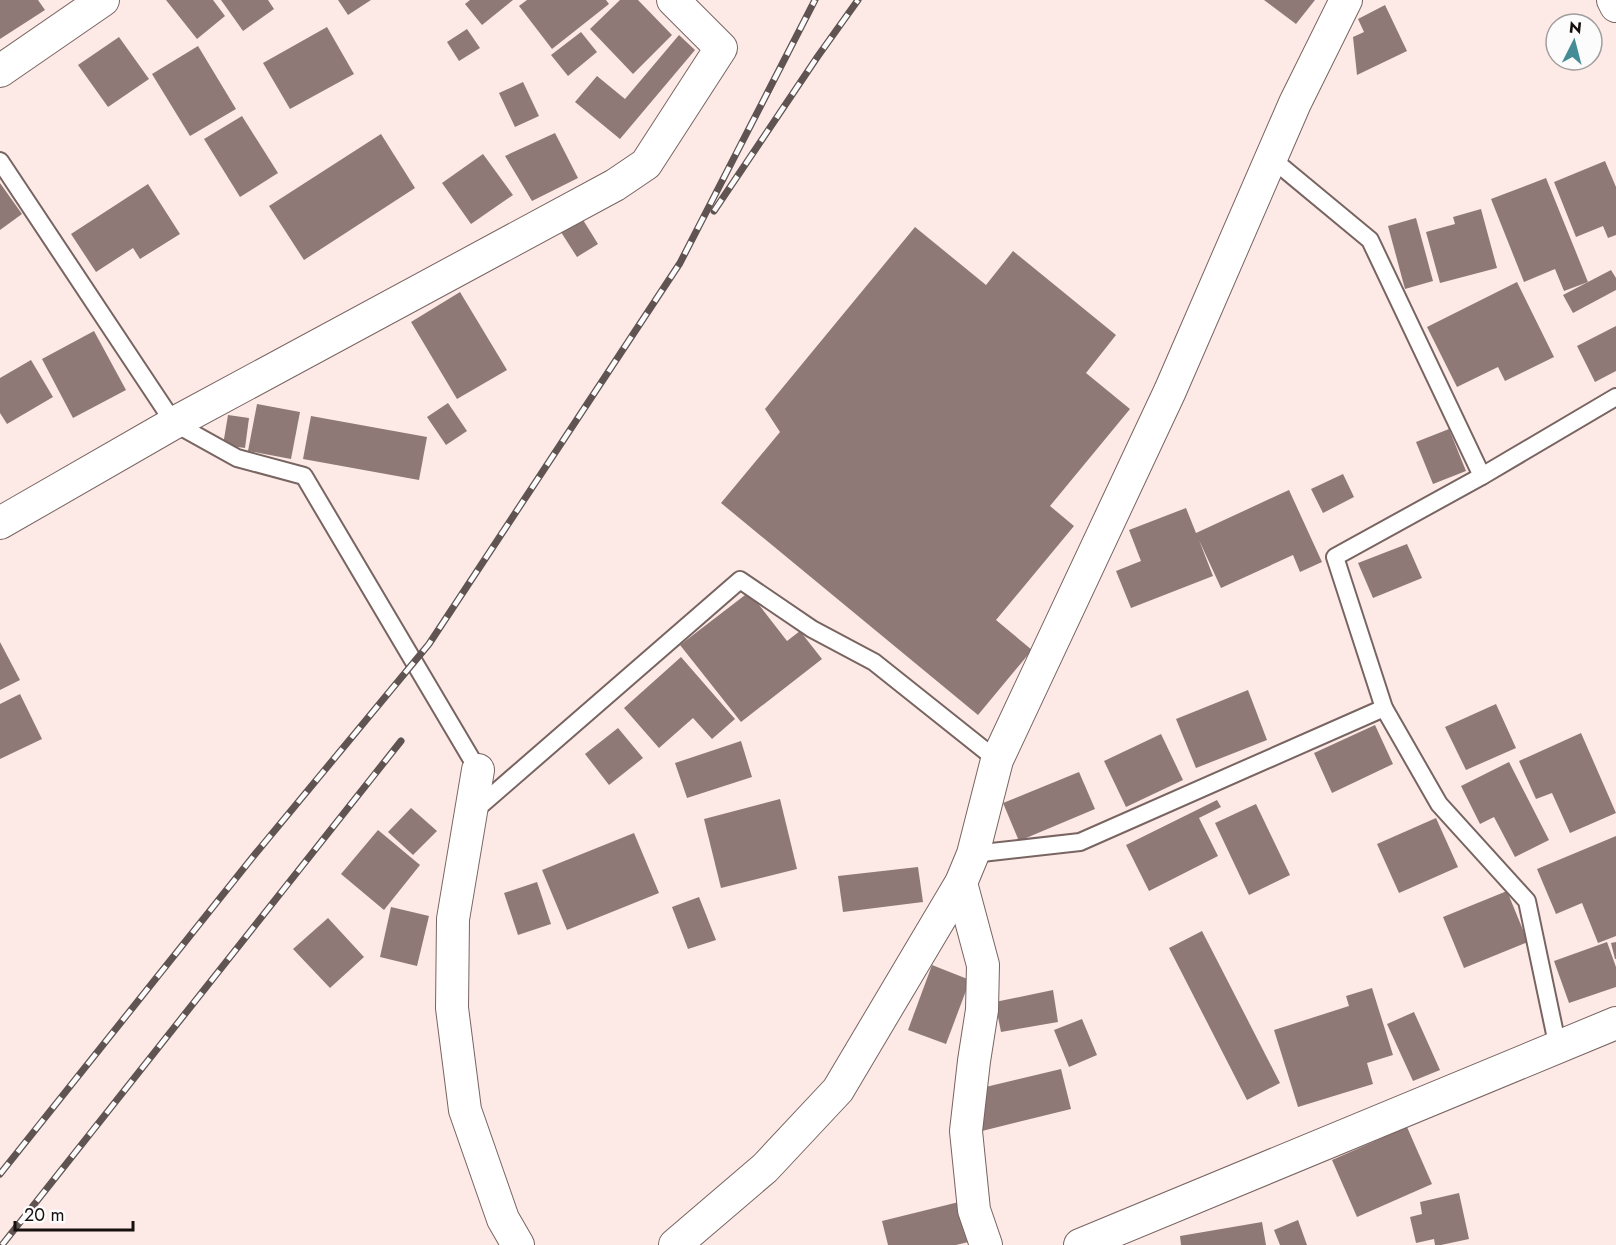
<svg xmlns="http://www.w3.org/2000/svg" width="1616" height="1245" font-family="Jost,sans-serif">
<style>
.building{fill:#8e7976}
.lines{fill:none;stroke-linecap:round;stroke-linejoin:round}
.service-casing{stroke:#786460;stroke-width:20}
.minor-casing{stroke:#786460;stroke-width:34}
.service{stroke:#fff;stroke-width:16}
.minor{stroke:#fff;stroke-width:32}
.rail-casing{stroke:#5f5452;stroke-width:7}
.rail{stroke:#fcfcfc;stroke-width:4.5;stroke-dasharray:14;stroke-linecap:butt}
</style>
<rect width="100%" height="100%" fill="#fdeae7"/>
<g class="building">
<path d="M0,0h38l7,10 -45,29z"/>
<path d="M166,0h47l12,16 -28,23z"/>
<path d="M221,0h47l6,9 -31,22z"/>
<path d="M338,0h33l-23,15z"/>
<path d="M470,0h43l-31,25 -17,-21z"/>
<path d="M527,0h79l3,4 -57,45 -33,-43z"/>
<path d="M620,0h18l34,35 -39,39 -43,-45z"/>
<path d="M1264,0h51l-19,24z"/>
<path d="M1385,5l22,46 -50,24 -4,-38 11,-5 -6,-13z"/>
<path d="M327,27l27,47 -64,35 -27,-46z"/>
<path d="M467,29l13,19 -21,13 -12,-19z"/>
<path d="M581,32l16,20 -29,24 -17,-21z"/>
<path d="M679,35l16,15 -75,89 -45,-37 22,-26 28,23z"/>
<path d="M119,37l30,42 -41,28 -30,-42z"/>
<path d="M198,46l38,63 -46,27 -38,-62z"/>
<path d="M523,82l16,34 -24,11 -16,-34z"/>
<path d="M242,116l36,57 -38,24 -36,-58z"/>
<path d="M555,133l23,45 -46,23 -27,-45z"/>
<path d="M381,134l34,54 -111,72 -35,-54z"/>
<path d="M483,154l30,41 -42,29 -29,-41z"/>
<path d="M1605,161l11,26v48l-8,3 -5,-12 -27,11 -22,-55z"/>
<path d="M1546,178l42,104 -24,9 -9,-22 -31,13 -33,-83z"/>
<path d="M0,183l22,31 -22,16z"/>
<path d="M148,184l32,50 -40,25 -7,-11 -37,24 -25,-38z"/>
<path d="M1481,209l16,59 -57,15 -14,-51 29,-8 -2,-7z"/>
<path d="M580,215l18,29 -21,13 -18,-28z"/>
<path d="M1416,218l17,63 -28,8 -17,-63z"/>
<path d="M915,227l71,58 27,-34 103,84 -30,38 44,36 -80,97 24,20 -78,94 36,30 -54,65 -257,-212 59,-71 -15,-23z"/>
<path d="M1611,270l5,8v12l-43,23 -10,-18z"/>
<path d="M1517,282l37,75 -49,24 -7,-14 -41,20 -30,-60z"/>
<path d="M460,292l47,78 -50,29 -46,-77z"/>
<path d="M1616,326v45l-21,11 -18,-36z"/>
<path d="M94,331l32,59 -53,28 -31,-59z"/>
<path d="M31,360l22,37 -46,27 -7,-11v-35z"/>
<path d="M448,403l19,28 -21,14 -19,-28z"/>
<path d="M257,404l43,8 -9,47 -43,-8z"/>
<path d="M228,415l21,3 -4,30 -22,-3z"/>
<path d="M311,416l116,21 -8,43 -116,-21z"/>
<path d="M1449,429l17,42 -33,13 -17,-42z"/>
<path d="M1343,474l11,23 -31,16 -12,-24z"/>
<path d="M1289,490l33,72 -22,10 -7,-17 -72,33 -22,-48 14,36 -82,32 -15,-37 25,-10 -12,-31 57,-22 10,25z"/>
<path d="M1407,544l15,34 -49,20 -15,-35z"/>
<path d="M749,592l38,49 13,-10 22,28 -81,63 -61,-77z"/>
<path d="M0,642l20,38 -20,10z"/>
<path d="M681,657l54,62 -23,20 -19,-21 -34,30 -35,-40z"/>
<path d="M1248,690l19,50 -71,28 -20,-49z"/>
<path d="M20,694l22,45 -42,20v-55z"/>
<path d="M1496,704l20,44 -50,22 -21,-43z"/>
<path d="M1375,725l18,39 -61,29 -18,-40z"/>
<path d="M618,728l25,30 -34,27 -24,-31z"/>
<path d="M1581,733l35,80 -46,20 -18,-40 -16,6 -17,-38z"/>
<path d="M1161,734l22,46 -57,27 -22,-46z"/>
<path d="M741,741l11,36 -65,21 -12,-35z"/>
<path d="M1509,762l40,78 -34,17 -21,-40 -14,7 -19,-38z"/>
<path d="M1079,772l16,37 -76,32 -16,-38z"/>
<path d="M780,799l17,70 -76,19 -17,-69z"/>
<path d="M1217,800l4,7 -22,11 19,38 -69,35 -23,-46z"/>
<path d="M1256,804l34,71 -41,20 -34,-72z"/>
<path d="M411,808l26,23 -24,24 -25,-23z"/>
<path d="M1436,818l22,49 -59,26 -22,-49z"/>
<path d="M378,830l42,35 -36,45 -43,-36z"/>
<path d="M634,833l25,60 -92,37 -25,-60z"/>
<path d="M1616,836v100l-18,7 -16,-40 -26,11 -19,-45z"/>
<path d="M918,867l5,35 -80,10 -5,-36z"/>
<path d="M537,882l14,42 -33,11 -14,-42z"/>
<path d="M1507,891l21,51 -64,26 -21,-51z"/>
<path d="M699,897l17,43 -28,9 -16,-42z"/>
<path d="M391,907l38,9 -12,50 -37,-9z"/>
<path d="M328,918l36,39 -34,31 -37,-39z"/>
<path d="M1202,931l78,152 -33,17 -78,-152z"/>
<path d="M1607,942l9,25v20l-47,16 -15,-42z"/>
<path d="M1616,942v17h-1l-4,-16z"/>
<path d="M932,965l38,15 -24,64 -38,-14z"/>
<path d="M1372,988l21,67 -26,8 6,21 -75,23 -24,-77 75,-24 -3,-10z"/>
<path d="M1053,990l5,32 -57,10 -6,-30z"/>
<path d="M1414,1012l26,58 -27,11 -26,-57z"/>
<path d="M1082,1019l15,36 -28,12 -15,-37z"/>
<path d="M1061,1069l10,40 -89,22 -9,-41z"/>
<path d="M1407,1127l25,57 -75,33 -25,-57z"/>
<path d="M1459,1193l10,46 -28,6h-6l-1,-6 -18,4 -6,-26 12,-3 -2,-12z"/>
<path d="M971,1199l10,40 -25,6h-68l-6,-24z"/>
<path d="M1298,1220l9,25h-27l-6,-15z"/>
<path d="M1262,1222l4,23h-85l-1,-9z"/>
</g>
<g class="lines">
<defs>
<g id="service">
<path d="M1271,158l99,82 112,236"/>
<path d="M0,161l174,262 63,35 67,18 174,294"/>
<path d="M473,812l267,-232 72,49 62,33 123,98"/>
<path d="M973,854l107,-12 304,-134"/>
<path d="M1558,1048l-31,-147 -88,-97 -55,-96 -49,-151 147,-81 134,-79"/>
</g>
<g id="minor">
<path d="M1613,0l3,6"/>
<path d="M0,71l103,-71"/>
<path d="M0,523l174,-100 441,-238 31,-21 75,-116 -48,-48"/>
<path d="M478,770l-25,149 -1,89 13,102 38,109 15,26"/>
<path d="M961,883l22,82 -1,45 -8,51 -8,70 8,79 12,35"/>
<path d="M675,1245l90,-77 73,-78 123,-207 12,-29 24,-94 173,-369 125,-288 51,-103"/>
<path d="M1080,1245l536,-222"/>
</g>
</defs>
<use href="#service" class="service-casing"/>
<use href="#minor" class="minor-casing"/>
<use href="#service" class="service"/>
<use href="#minor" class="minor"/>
<defs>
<g id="rail">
<path d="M714,211l104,-155 40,-56"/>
<path d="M0,1174l256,-321 173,-209 251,-381 135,-263"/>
<path d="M2,1245l399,-504"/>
</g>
</defs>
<use href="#rail" class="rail-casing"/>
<use href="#rail" class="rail"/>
</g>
<g transform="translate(1574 42) rotate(6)"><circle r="28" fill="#fcfcfc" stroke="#a09e9d" stroke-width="1.5"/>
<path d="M0-4.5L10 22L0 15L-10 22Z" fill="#468c97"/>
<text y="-9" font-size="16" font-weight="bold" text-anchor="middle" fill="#17100e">N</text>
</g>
<path d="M15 1221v9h118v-9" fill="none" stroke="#17100e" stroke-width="3"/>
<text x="24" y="1221" font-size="18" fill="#17100e" stroke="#fcfcfc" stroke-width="4.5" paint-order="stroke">20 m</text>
</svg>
